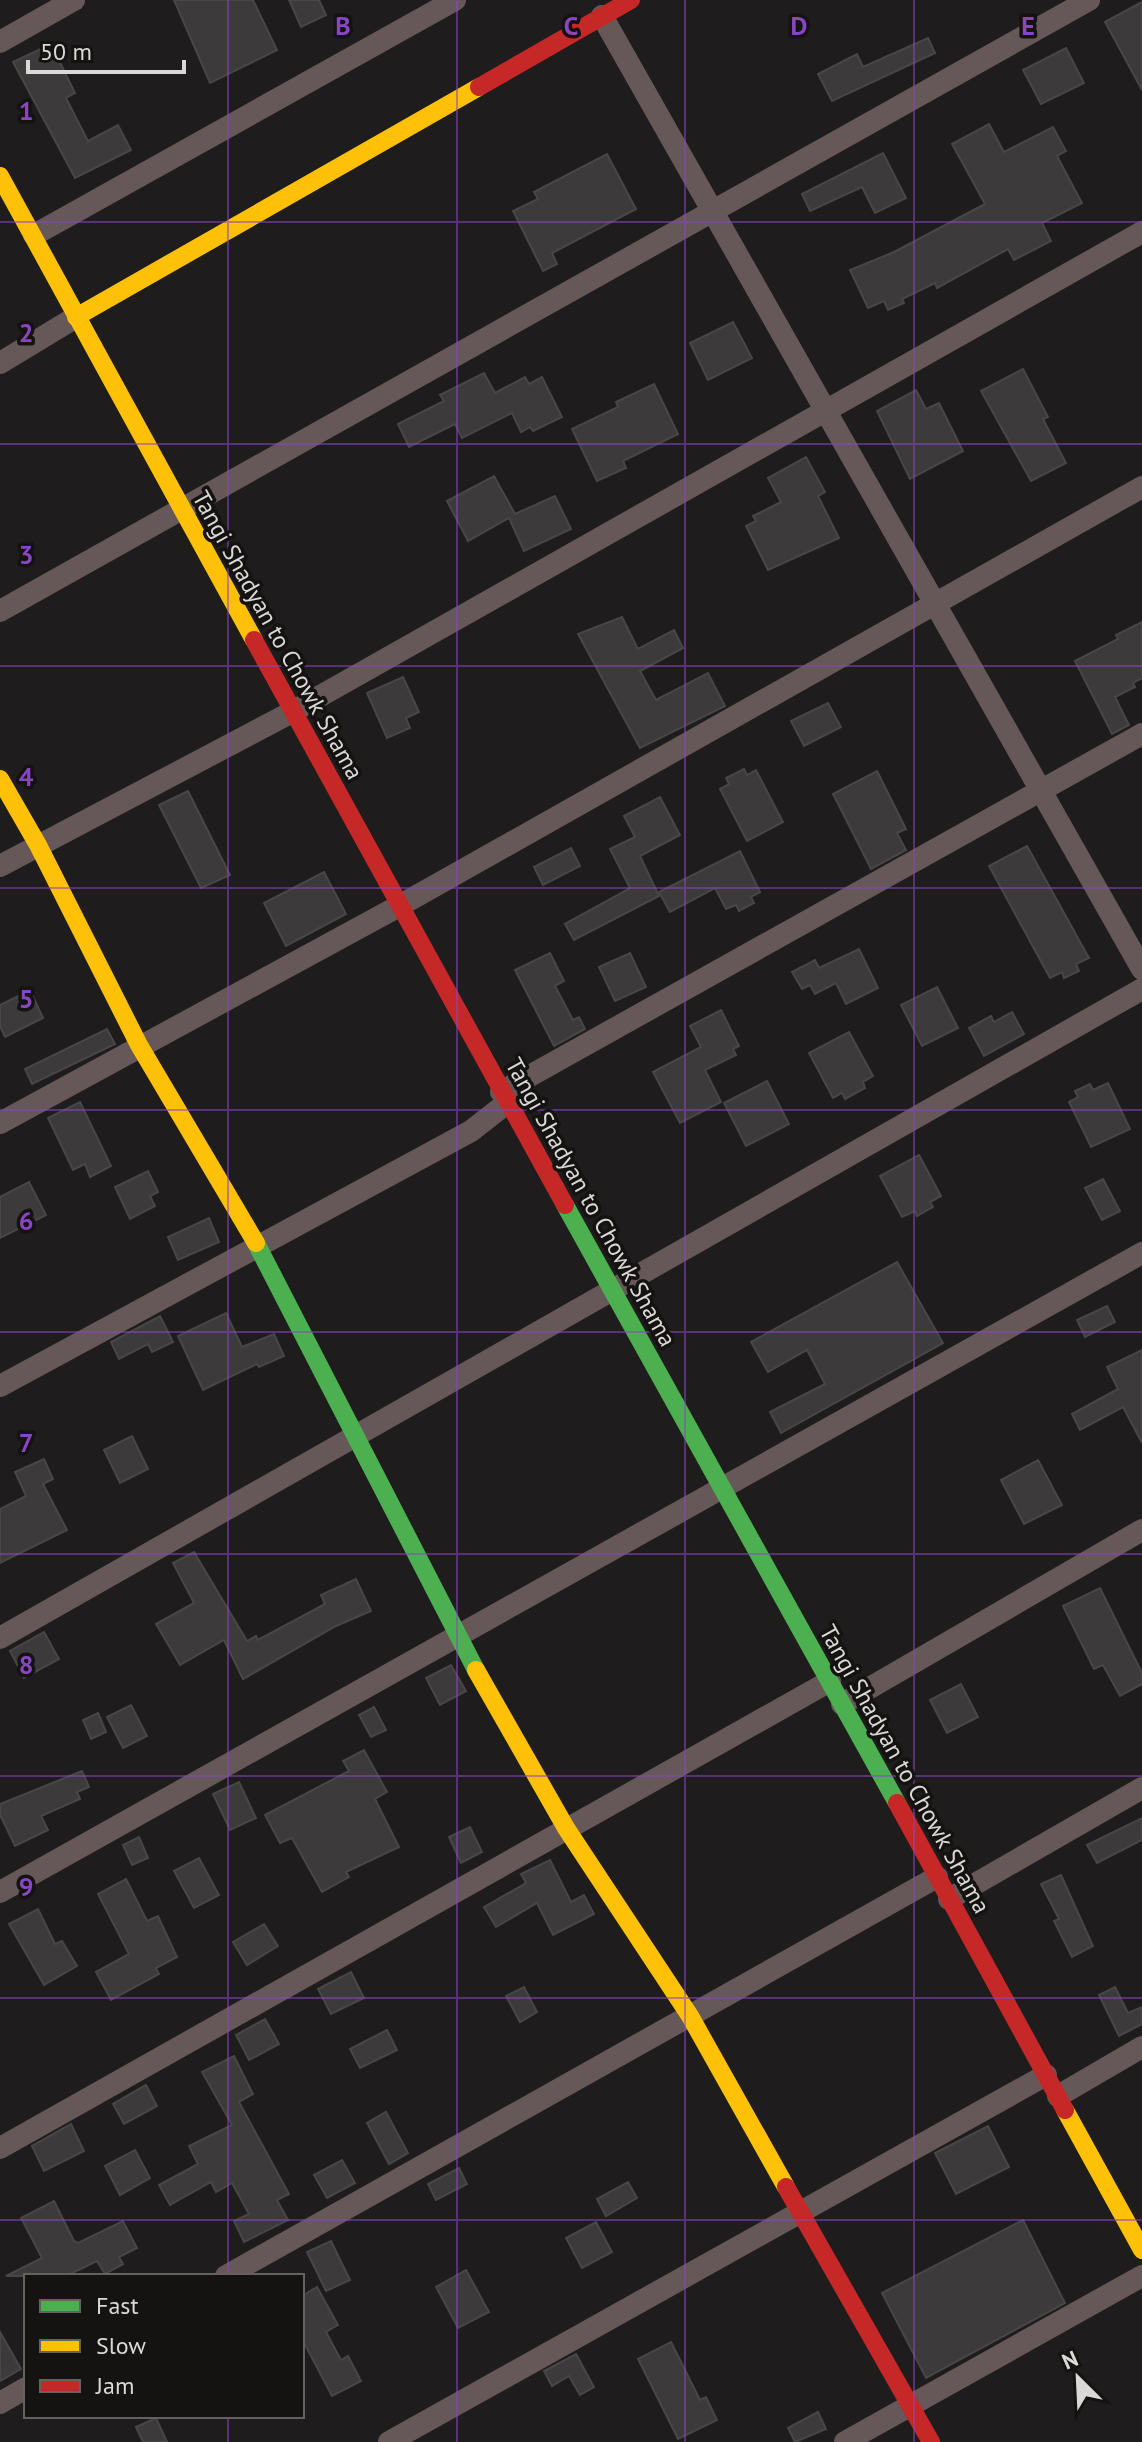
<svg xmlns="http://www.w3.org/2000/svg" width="1142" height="2442" font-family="'PT Sans',sans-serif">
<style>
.building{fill:#3c3a3a;stroke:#484747;stroke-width:2}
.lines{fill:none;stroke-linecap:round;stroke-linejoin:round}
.street{stroke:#665758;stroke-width:22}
.fast{stroke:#4caf50;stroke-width:18}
.slow{stroke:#ffc107;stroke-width:18}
.jam{stroke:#c62828;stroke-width:18}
.grid{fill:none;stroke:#8946c3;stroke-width:2;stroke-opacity:0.55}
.labels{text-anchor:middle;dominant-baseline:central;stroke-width:7;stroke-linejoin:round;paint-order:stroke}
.street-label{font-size:24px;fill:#dbd8d8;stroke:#151212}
.grid-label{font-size:26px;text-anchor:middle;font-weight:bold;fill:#8946c3;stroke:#151212;stroke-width:7;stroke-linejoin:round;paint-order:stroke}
</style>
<rect width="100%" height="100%" fill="#1e1c1c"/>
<g class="building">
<path d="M174,0h79l24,50 -67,33z"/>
<path d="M289,0h30l7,15 -25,12z"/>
<path d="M1142,2v88l-37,-68z"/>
<path d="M928,38l7,15 -103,48 -14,-27 39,-20 6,13z"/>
<path d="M51,44l24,49 -9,5 22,43 30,-16 13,25 -56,28 -62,-116z"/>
<path d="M1066,48l18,35 -43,21 -18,-34z"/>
<path d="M989,124l15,28 49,-25 13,24 -9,5 25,47 -40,20 9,18 -37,19 -6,-11 -71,39 -2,-5 -33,16 2,4 -16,7 -4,-9 -16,7 -18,-38 44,-18 91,-48 -33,-60z"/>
<path d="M883,153l23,45 -31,15 -13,-26 -52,24 -8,-17z"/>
<path d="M607,154l29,55 -84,44 5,11 -14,7 -30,-60 25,-12 -4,-7z"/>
<path d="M733,322l19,36 -44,22 -18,-37z"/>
<path d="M1023,369l25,48 -5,2 23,44 -35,18 -50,-90z"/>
<path d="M484,373l11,20 30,-16 4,7 13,-7 20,40 -29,14 -3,-4 -9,5 -9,-19 -50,25 -7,-14 -46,23 -11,-23 46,-23 -4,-6z"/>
<path d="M654,384l24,50 -55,27 3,7 -29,13 -25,-52 46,-22 -2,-5z"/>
<path d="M916,390l10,19 13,-6 24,48 -53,28 -33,-68z"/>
<path d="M806,457l19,35 -7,4 21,42 -71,32 -22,-44 10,-5 -3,-5 28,-14 -13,-24z"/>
<path d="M494,476l21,38 40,-18 16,33 -47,22 -15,-33 -41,23 -21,-40z"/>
<path d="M622,617l16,32 36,-19 9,18 -43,23 16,29 52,-27 17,33 -85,42 -62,-114z"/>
<path d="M1142,622v56l-9,5 2,4 -20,10 14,28 -17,9 -37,-73 43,-22 -2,-4z"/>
<path d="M403,677l16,35 -13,6 4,10 -23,10 -20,-45z"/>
<path d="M828,703l13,24 -37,19 -13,-25z"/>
<path d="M744,769l3,6 9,-5 27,52 -36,19 -27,-52 9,-5 -3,-6z"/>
<path d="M877,771l29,58 -9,4 9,17 -35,19 -38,-75z"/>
<path d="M188,791l42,84 -29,13 -42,-83z"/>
<path d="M660,797l20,38 -40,21 19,40 -85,44 -9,-16 65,-36 -20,-39 25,-12 -11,-21z"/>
<path d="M1027,846l62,112 -13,6 3,7 -15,7 -2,-6 -12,6 -61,-112z"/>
<path d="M571,848l9,18 -37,19 -9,-18z"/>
<path d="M740,851l20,41 -9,5 3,6 -15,8 -3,-6 -10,4 -11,-21 -45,24 -11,-20z"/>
<path d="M324,872l22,42 -60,32 -22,-43z"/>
<path d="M859,949l19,39 -32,16 -10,-21 -21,11 -5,-9 -8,4 -10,-17 23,-12 4,8z"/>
<path d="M550,953l14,28 -9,5 18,34 6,-3 6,12 -31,17 -39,-76z"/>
<path d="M630,953l16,34 -31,14 -16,-34z"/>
<path d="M937,987l21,41 -36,18 -21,-41z"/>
<path d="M30,990l13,28 -38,19 -5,-11v-21z"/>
<path d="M721,1010l18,36 -6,3 3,6 -31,15 16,32 -41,21 -27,-51 48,-25 -11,-21z"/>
<path d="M1012,1012l12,22 -40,22 -15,-28 22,-12 3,6z"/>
<path d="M107,1029l8,15 -83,40 -7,-15z"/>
<path d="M849,1032l24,44 -10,6 2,6 -20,11 -3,-6 -9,5 -24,-45z"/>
<path d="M767,1081l22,43 -43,22 -22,-43z"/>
<path d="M1108,1083l22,46 -39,18 -22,-45 9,-5 -3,-6 15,-7 3,6z"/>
<path d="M80,1102l31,64 -21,11 -5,-13 -12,6 -25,-52z"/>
<path d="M919,1155l22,41 -11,6 3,5 -16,9 -2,-5 -13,6 -22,-41z"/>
<path d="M148,1171l10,21 -8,4 5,10 -25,13 -15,-32z"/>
<path d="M1103,1179l17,32 -18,9 -17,-32z"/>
<path d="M29,1182l17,33 -46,23v-41z"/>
<path d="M209,1218l10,24 -41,18 -10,-23z"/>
<path d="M897,1262l46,81 -162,90 -11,-21 55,-28 -18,-34 -39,22 -17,-30z"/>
<path d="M1107,1306l8,16 -30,15 -8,-17z"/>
<path d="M226,1313l16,34 32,-13 10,22 -25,11 -2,-3 -54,26 -25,-54z"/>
<path d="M160,1316l13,26 -21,10 -4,-8 -29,15 -8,-17z"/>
<path d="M1142,1350v93l-19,-36 -43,23 -8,-16 46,-25 -11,-22z"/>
<path d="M132,1436l16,33 -28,14 -16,-33z"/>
<path d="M44,1459l9,20 -10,5 24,46 -67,33v-54l26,-13 -11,-24z"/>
<path d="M1038,1460l24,45 -38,19 -23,-44z"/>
<path d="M194,1552l53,89 9,-5 2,4 67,-36 -4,-9 35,-16 15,32 -35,15 -93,53 -19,-39 -44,25 -24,-41 38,-21 -21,-40z"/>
<path d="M1100,1588l42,85v11l-22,12 -17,-31 -9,4 -31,-63z"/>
<path d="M44,1632l15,27 -35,19 -14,-27z"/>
<path d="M451,1665l15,26 -26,14 -14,-27z"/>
<path d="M961,1684l17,33 -31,16 -17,-33z"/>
<path d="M131,1705l16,31 -24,12 -16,-31z"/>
<path d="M374,1707l12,23 -15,7 -12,-22z"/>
<path d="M98,1713l8,19 -15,7 -8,-19z"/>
<path d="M364,1750l23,42 -12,7 24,48 -53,25 3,5 -27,15 -30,-54 -12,5 -15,-28 84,-44 -6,-10z"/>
<path d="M82,1771l7,16 -12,5 3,7 -39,17 7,14 -33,16 -15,-31v-11z"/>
<path d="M239,1782l17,36 -26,12 -17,-36z"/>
<path d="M1142,1818v22l-45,23 -10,-18z"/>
<path d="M470,1827l12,25 -21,11 -12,-26z"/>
<path d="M139,1837l9,21 -16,7 -9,-20z"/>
<path d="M199,1858l20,37 -25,13 -20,-37z"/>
<path d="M550,1860l21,42 13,-7 10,19 -41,21 -16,-32 -41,24 -12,-20 42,-24 -5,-9z"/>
<path d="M1061,1875l32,71 -21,11 -18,-36 5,-2 -18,-35z"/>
<path d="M126,1879l21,42 11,-5 19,41 -21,11 3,6 -48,26 -15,-28 33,-18 -31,-60z"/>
<path d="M38,1909l17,35 7,-3 15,25 -33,19 -35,-61z"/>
<path d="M264,1924l14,22 -31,19 -14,-23z"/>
<path d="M351,1972l13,26 -33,16 -13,-25z"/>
<path d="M524,1987l13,25 -17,10 -14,-26z"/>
<path d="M1115,1987l13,26 14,-6v17l-23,12 -20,-41z"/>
<path d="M265,2019l14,25 -30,16 -13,-25z"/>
<path d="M387,2030l10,20 -37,18 -10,-19z"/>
<path d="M234,2056l19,38 -14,8 50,92 -12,6 11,20 -44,22 -10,-21 15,-7 -17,-31 -16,9 -5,-10 -41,23 -11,-20 39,-21 -9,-18 43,-21 -30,-53z"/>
<path d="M146,2085l11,21 -33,18 -11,-20z"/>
<path d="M386,2112l22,41 -19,11 -22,-41z"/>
<path d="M71,2124l13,27 -40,20 -12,-25z"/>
<path d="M988,2126l21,41 -53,27 -21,-41z"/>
<path d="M135,2150l15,28 -30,17 -15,-29z"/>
<path d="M342,2160l13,23 -28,15 -13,-23z"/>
<path d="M459,2168l8,16 -31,16 -8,-16z"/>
<path d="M628,2182l9,16 -31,18 -9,-17z"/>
<path d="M54,2201l20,40 4,2 45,-22 14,27 -18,9 4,7 -18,10 -8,-13 -31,15h-60l36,-18 -21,-40z"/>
<path d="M1023,2220l42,83 -139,75 -44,-85z"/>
<path d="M596,2222l16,30 -30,16 -16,-30z"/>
<path d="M331,2241l19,39 -24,11 -19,-39z"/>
<path d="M466,2270l23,42 -31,16 -22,-41z"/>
<path d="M317,2287l21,38 -12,7 15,28 7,-4 13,25 -29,15 -30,-57v-43z"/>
<path d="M0,2332l21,37 -21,12z"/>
<path d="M671,2342l29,58 6,-3 11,23 -39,19 -40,-80z"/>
<path d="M576,2354l18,33 -14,8 -11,-19 -17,10 -8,-15z"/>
<path d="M818,2412l8,17 -31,13 -7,-14z"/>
<path d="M156,2418l11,24h-24l-7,-15z"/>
</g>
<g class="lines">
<g class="street">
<path d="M602,16l540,953"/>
<path d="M0,42l74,-42"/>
<path d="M34,235l421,-235"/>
<path d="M0,363l76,-46"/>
<path d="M0,611l1089,-611"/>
<path d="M0,866l292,-154 850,-480"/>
<path d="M501,1092l641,-358"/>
<path d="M0,1123l399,-217 743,-419"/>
<path d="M0,1386l471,-255 36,-28"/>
<path d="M0,1638l1142,-649"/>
<path d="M842,1704l300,-174"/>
<path d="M0,1892l1142,-639"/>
<path d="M949,1899l193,-111"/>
<path d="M1058,2096l84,-49"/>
<path d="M0,2148l830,-467"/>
<path d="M226,2276l711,-399"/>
<path d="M0,2403l26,-15"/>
<path d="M389,2442l657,-367"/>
<path d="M845,2442l297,-166"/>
</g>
<g class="fast">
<path d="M565,1205l332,598"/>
<path d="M256,1243l220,427"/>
</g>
<g class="slow">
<path d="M0,176l254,464"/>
<path d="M76,317l403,-230"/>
<path d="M0,779l38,66 101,200 117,198"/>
<path d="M476,1670l90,158 124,188 96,171"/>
<path d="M1065,2110l77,140"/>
</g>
<g class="jam">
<path d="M479,87l152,-87"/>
<path d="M254,640l311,565"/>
<path d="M897,1803l168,307"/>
<path d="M786,2187l145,255"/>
</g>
</g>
<path class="grid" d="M228,0v2276M457,0v2442M685,0v2442M914,0v2442M0,222h1142M0,444h1142M0,666h1142M0,888h1142M0,1110h1142M0,1332h1142M0,1554h1142M0,1776h1142M0,1998h1142M0,2220h1142M228,2416v26"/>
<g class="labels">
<g class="street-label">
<text transform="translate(278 635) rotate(61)">Tangi Shadyan to Chowk Shama</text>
<text transform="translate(591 1202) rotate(61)">Tangi Shadyan to Chowk Shama</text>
<text transform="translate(905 1769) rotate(61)">Tangi Shadyan to Chowk Shama</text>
</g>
</g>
<g class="grid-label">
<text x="343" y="35">B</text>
<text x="571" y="35">C</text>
<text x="799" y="35">D</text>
<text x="1028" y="35">E</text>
<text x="26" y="120">1</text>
<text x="26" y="342">2</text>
<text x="26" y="564">3</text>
<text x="26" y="786">4</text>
<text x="26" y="1008">5</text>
<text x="26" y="1230">6</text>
<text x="26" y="1452">7</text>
<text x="26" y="1674">8</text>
<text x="26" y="1896">9</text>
</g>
<rect x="24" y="2274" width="280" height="144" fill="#151212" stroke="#646161" stroke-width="2"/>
<rect x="40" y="2300" width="40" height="12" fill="#4caf50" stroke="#646161" stroke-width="2"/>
<text x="96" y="2314" font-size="24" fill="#dbd8d8">Fast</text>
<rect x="40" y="2340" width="40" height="12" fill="#ffc107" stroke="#646161" stroke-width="2"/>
<text x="96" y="2354" font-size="24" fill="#dbd8d8">Slow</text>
<rect x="40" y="2380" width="40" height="12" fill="#c62828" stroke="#646161" stroke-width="2"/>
<text x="96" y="2394" font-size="24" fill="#dbd8d8">Jam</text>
<g transform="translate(1078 2378) rotate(336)" stroke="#151212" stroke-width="6" paint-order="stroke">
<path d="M0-6L14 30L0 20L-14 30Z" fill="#dbd8d8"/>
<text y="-12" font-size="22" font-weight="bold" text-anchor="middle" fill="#dbd8d8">N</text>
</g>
<path d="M28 60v12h156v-12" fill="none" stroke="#dbd8d8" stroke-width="4"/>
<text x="40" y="60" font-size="24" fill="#dbd8d8" stroke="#151212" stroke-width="6" paint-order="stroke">50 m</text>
</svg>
